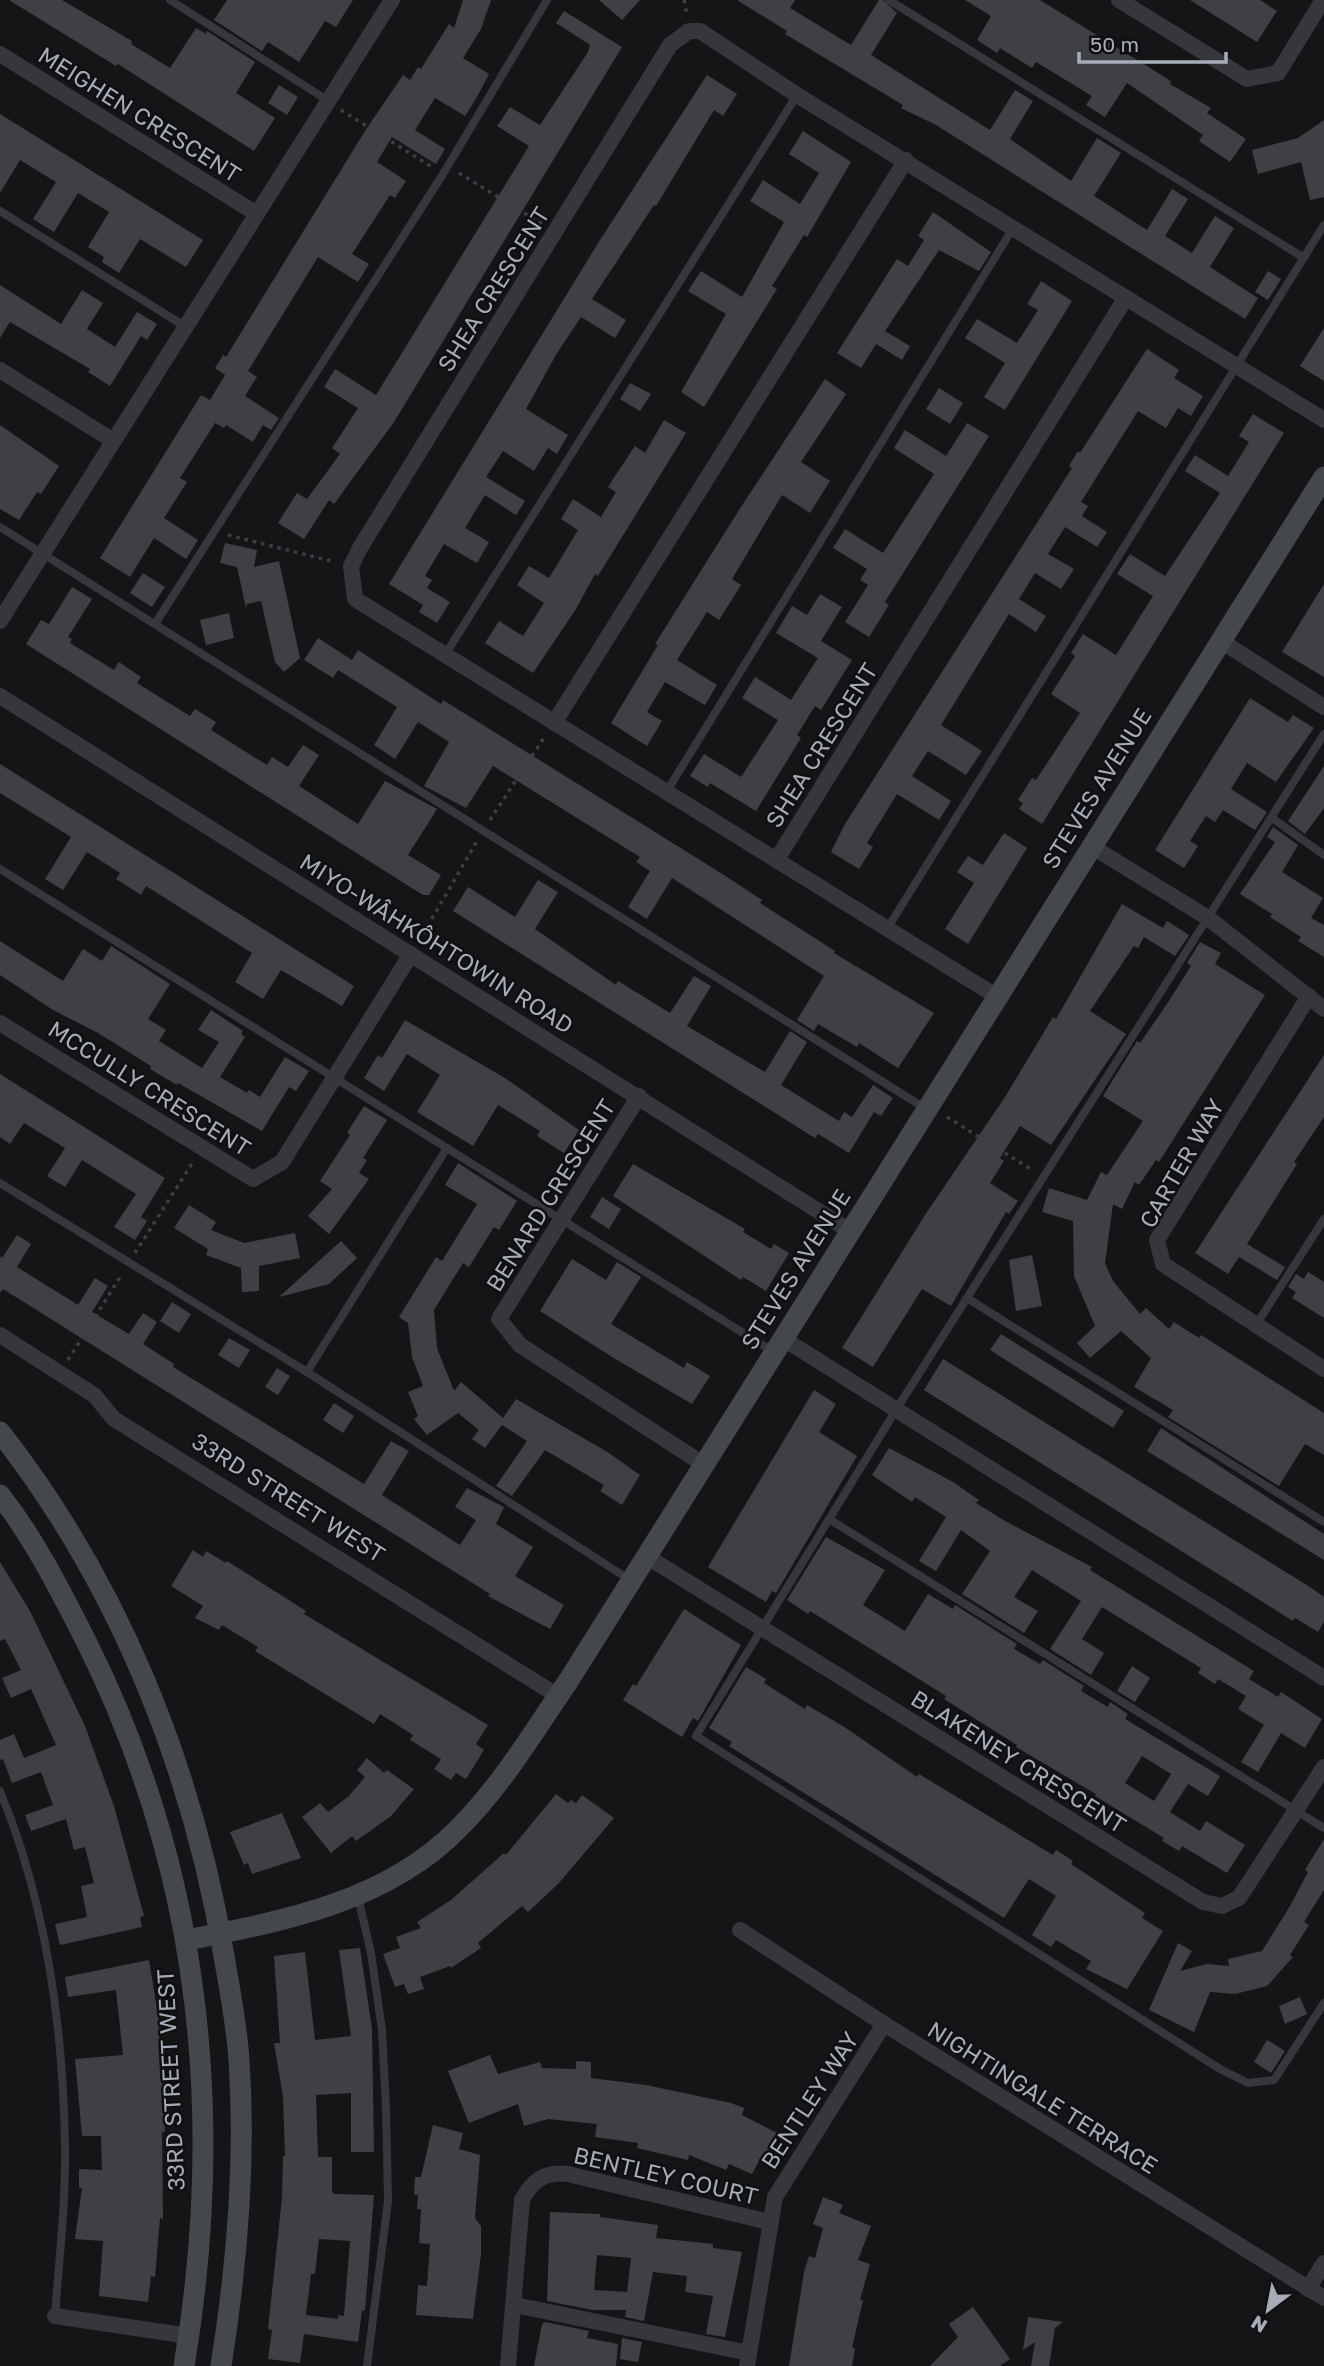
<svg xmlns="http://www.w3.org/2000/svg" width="1324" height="2366" font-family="'Golos Text',sans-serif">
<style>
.building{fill:#3f4044;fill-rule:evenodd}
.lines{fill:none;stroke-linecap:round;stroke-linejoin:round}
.path{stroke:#3c3f43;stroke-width:3.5;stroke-dasharray:3.5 5;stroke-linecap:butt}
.lane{stroke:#36373c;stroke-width:8}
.street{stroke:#36373c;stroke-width:16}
.secondary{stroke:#44474c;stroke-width:21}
.labels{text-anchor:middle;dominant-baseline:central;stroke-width:5;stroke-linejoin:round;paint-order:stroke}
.street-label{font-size:23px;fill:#a6adb8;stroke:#101012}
</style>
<rect width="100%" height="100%" fill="#151517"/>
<g class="building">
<path d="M9,0h53l70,41 -1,3 39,24 26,-40 10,6 1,-3 48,31 -19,31 39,25 -21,33 -136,-87 -2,2z"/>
<path d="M227,0h126l-17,27 -11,-6 -26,41 -31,-20 -6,9 -48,-31z"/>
<path d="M463,0h28l-10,29 -18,29 26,16 -12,23 -12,19 -30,-18 -20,32 30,19 -9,15 -44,-27 -15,25 29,19 -11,17 -5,-3 -38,59 17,10 -11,18 -40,-25 -70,114 9,6 -12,19 34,22 -8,12 -8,-5 -10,17 -27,-17 -2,3 -9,-5 -35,55 7,4 -23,36 34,22 -12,19 -32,-21 -24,39 -30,-19 101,-163 9,5 15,-25 -10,-7 8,-13 3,2 139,-226 38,-56 7,5 8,-13 3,2 28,-45 5,4z"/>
<path d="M599,0h41l-18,20z"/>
<path d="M737,0h58l-5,8 61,37 28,-45h4l14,13 -26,42 119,75 25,-40 18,11 -23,38 61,42 26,-43 24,15 -27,43 53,34 25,-41 16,10 -23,37 27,17 23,-37 19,12 -24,39 48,31 -13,21 -309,-194 -35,-17 2,-3 -118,-71 2,-3z"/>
<path d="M965,0h75l131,81 -1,3 41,24 -4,5 39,26 -16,23 -31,-21 4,-6 -76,-52 -22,34 -19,-12 6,-9 -56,-34 -4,6 -32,-20 -3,5 -20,-13 14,-24z"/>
<path d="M1190,0h70l17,11 -20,31z"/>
<path d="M564,11l58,36 -228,375 -60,82 -5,-4 -25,39 -26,-16 19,-30 10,6 33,-45 -8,-6 26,-40 -34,-21 11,-18 41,26 13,-21 140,-228 -32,-20 13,-19 30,18 48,-73 2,-7 -34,-22z"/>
<path d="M707,75l30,19 -14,22 -9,-6 -58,96 -2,-1 -62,94 34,21 -11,18 -34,-21 -24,36 -31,56 42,26 -11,19 -9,-6 -14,23 -31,-20 -17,26 39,24 -9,14 -31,-20 -20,33 24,14 -12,21 -33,-19 -19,32 7,4 -5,8 23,14 -13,21 -18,-11 4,-7 -34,-21 211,-344z"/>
<path d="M279,85l19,12 -11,18 -19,-12z"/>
<path d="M0,114l203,126 -17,27 -46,-28 -21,34 -17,-11 2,-5 -16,-10 21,-35 -31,-19 -24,39 -21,-13 23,-37 -36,-22 -20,33z"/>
<path d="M1324,120v77l-14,3 -9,-38 -43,12 -6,-24 46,-12z"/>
<path d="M803,131l48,31 -44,75 -3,-2 -32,51 5,3 -73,118 -23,-15 45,-78 -38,-23 13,-20 41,26 42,-75 -34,-21 13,-21 37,24 19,-31 -30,-19z"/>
<path d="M933,212l58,40 -12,19 -40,-21 -54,81 25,15 -8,14 -26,-16 -15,24 -24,-15 60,-94 11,7 16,-26 -6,-4z"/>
<path d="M1268,271l13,8 -13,21 -13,-8z"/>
<path d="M1041,281l31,20 -67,109 -21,-13 21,-34 -40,-25 12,-19 40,24 21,-33 -11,-6z"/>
<path d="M0,285l61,39 21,-34 21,13 -16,26 28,18 22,-35 20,12 -10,16 -6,-4 -31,50 -22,-14 2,-3 -80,-47 -10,16z"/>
<path d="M1324,328v53l-24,-15z"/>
<path d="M1147,349l32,21 -5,8 29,18 -12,20 -13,-8 -12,20 -28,-17 -57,91 7,4 -6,10 25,16 -10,15 -32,-20 -17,27 26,15 -13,20 -26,-16 -16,26 27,17 -10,16 -27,-18 -68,111 41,26 -16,24 -38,-24 -16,25 39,25 -12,19 -42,-26 -30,49 6,4 -14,22 -28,-17 14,-28 227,-356 -3,-2 9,-15 2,2z"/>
<path d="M825,379l21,15 -45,68 29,19 -20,32 -28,-18 -50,84 9,6 -22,35 -12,-8 -30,48 40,25 -12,20 -40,-23 -18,30 15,9 -15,25 -36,-23 47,-78 -3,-1 84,-134z"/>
<path d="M630,383l21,11 -11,17 -20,-12z"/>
<path d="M939,388l24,15 -13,21 -24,-15z"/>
<path d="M1253,414l31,19 -242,391 -23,-15 4,-6 -5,-3 14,-22 4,2 44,-67 -29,-19 24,-38 -4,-3 12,-19 33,21 37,-59 -36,-22 13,-20 35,22 55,-83 -35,-22 10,-16 33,21 21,-34 -10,-6z"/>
<path d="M664,420l22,13 -88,143 -3,-2 -19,35 -43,64 -48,-30 14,-22 24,15 21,-33 -27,-18 12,-19 20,12 29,-48 -17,-11 12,-20 28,18 15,-25 -8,-5 9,-14 18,-27 10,7z"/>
<path d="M967,423l22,13 -104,166 4,3 -20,32 -24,-15 23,-37 -8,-5 7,-11 -34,-21 12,-19 38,24 51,-79 -40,-26 11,-18 41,26z"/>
<path d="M0,425l59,41 -18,28 -4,-2 -18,28 -19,-11z"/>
<path d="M225,543l32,7 -3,17 25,-6 21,97 -16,14 -9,-10 -14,-61 -14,3 -1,4 -9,-41 -17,-4z"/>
<path d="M143,573l22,14 -13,20 -22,-14z"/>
<path d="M1324,584v93l-42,-25z"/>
<path d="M72,587l20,12 -24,38 4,2 -2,4 44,27 5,-8 22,15 -4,6 53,33 5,-7 21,13 -5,8 56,35 5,-8 16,10 15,-22 16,10 -20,31 59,38 27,-43 52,28 -29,46 33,20 -12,20h-6l-397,-251 15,-24 8,4z"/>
<path d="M820,594l22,13 -21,34 31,19 -31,50 -6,-4 -18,29 4,3 -45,73 -46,-28 -2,4 -18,-11 14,-22 37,23 37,-57 -36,-22 13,-21 36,23 27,-42 -42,-25 16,-27 15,9z"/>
<path d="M229,613l5,25 -28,7 -6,-25z"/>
<path d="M318,638l34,22 6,-10 83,54 2,-4 281,175 38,25 -2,3 75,48 -1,2 100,60 -36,55 -39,-25 -2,4 -39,-23 -4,7 -17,-11 27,-44 -152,-98 -25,41 -19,-12 22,-36 -14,-9 4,-5 -147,-91 -27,42 -42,-22 25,-44 -31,-20 -23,37 -21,-14 23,-38 -59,-37 -5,8 -29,-18z"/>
<path d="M1250,698l38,24 5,-7 21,13 -38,54 -29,-19 -16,26 36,23 -12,18 -32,-20 -8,12 -9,-6 -16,25 8,5 -14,22 -29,-18z"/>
<path d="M0,764l354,222 -12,20 -61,-36 -18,29 -28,-17 17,-29 -106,-67 -5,9 -25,-16 4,-6 -33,-21 -24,38 -18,-11 26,-42 -71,-44z"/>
<path d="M1324,766v42l-19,26 -17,-13z"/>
<path d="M1273,827l25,18 -16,27 41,26 -12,20 13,7v32l-26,-16 3,-4 -31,-20 2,-3 -32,-20 35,-52 -8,-5z"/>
<path d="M1004,833l23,15 -59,96 -23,-15 29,-46 -17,-11 11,-16 15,9z"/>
<path d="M538,880l20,12 -23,37 81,56 2,-4 52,32 24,-37 17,10 -24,40 78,46 25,-41 17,11 -26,43 58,36 5,-9 8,5 21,-32 20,13 -12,18 -7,-4 -25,41 -31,-19 -3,4 -362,-227 15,-24 47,30z"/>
<path d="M1122,904l41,24 4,-7 22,14 -14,21 -31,-19 -6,11 -4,-2 -44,65 36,23 -75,111 -31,-19 -20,32 4,3 -14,22 28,18 -9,13 -3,-2 -55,94 -29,-17 -49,78 -31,-19 83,-133 80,-118 48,-80 3,2z"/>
<path d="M0,941l63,40 20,-32 19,12 9,-15 59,38 -22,35 18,11 -7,11 43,27 17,-26 -21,-12 13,-20 32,21 -2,3 4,3 -25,40 27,16 2,-3 11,7 25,-40 24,14 -13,20 -7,-4 -27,44 -84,-48 -1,2 -27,-16 1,-3 -53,-33 -45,-23 -53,-35z"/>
<path d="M1200,942l21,11 -6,11 50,31 -106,167 -3,-2 -17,25 -4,-3 -13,27 -9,-5 -8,59 8,18 27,33 6,-6 23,21 5,-7 25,16 2,-3 123,78v42l-19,-11 -26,42 -111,-69 5,-7 -39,-23 17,-29 -30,-27 -31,27 -13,-15 18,-17 -21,-50 -1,-55 -31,-9 7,-24 38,12 14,-28 6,3 36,-54 -40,-25 34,-55 3,2 27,-39 24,-38 -4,-3z"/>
<path d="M405,1020l100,58 74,52 -15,23 -27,-17 3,-5 -42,-26 -25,41 -56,-34 23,-37 -33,-21 -23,37 -20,-13 14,-23 4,3z"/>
<path d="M1324,1055v62l-30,45 3,2 -50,80 38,23 -8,13 -38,-23 -11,17 -33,-21z"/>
<path d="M0,1074l165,104 -24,39 6,4 -12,19 -21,-13 22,-33 -54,-34 -17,27 -18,-11 18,-28 -41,-25 -14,21 -10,-7z"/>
<path d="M364,1106l23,14 -24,38 4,2 -8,13 10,6 -40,55 -21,-18 24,-27 -12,-8 30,-46 -3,-2z"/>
<path d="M458,1163l59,38 -18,29 -5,-3 -25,40 -6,-4 -29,47 3,38 17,43 7,-9 42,36 13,-19 93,54 31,22 -18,30 -22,-14 4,-6 -59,-35 -33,46 -16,-10 31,-45 -25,-16 -17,23 -13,-9 7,-9 -21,-17 -31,22 -13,-16 4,-3 -10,-24 15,-6 -11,-29 -4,-34 -9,-6 37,-60 6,4 35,-57 -32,-19z"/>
<path d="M633,1164l112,65 -2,3 28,17 3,-5 15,9 -23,38 -23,-14 -2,3 -128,-84z"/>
<path d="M602,1197l19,12 -12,20 -19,-12z"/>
<path d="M189,1205l27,17 -5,8 33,13 51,-10 5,25 -41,8v25l-17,1 -1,-24 -35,-13 2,-6 -34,-21z"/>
<path d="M17,1235l14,9 -14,23 61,38 17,-27 13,8 -16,26 37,22 14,-21 14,9 -14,22 31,20 -1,3 191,117 27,-43 18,10 -27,44 78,50 16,-25 -21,-13 12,-19 37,19 -8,17 37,23 -18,29 49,29 -14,24 -62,-33 2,-2 -487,-305 -3,4v-37l2,2z"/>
<path d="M341,1241l16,17 -28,26 -50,13z"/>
<path d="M1032,1255l10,51 -26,5 -7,-51z"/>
<path d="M572,1259l34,21 11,-18 24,15 -30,47 73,44 3,-6 23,14 -18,28 -80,-47 -72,-46z"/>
<path d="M1308,1272l16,10v36l-32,-20 4,-6 -8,-5 8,-13 8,5z"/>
<path d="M172,1302l19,12 -12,19 -19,-12z"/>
<path d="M1001,1334l123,77 -11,17 -123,-78z"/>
<path d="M229,1338l21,12 -11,18 -21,-13z"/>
<path d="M943,1359l370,230 11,8v25l-6,10 -23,-14 -2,3 -369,-231z"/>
<path d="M277,1368l13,8 -12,19 -13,-8z"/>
<path d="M814,1390l22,14 -17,28 38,24 -81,137 -4,-2 -6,11 -58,-35z"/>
<path d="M334,1403l20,13 -11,17 -20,-13z"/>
<path d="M1161,1428l163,106v26l-177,-109z"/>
<path d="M889,1448l64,34 26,18 -3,3 29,18 87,46 -2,3 164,101 -5,8 29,18 3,-5 41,27 -17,29 -24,-15 -23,39 -17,-10 23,-37 -26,-16 8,-13 -28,-17 -3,5 -17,-11 3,-5 -99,-61 -20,32 22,14 -13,22 -41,-26 31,-48 -49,-31 -18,27 24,14 -14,22 -62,-39 28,-43 -29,-21 -25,41 -17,-10 27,-44 -31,-20 -3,5 -40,-27z"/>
<path d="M826,1537l59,33 -22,35 42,26 23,-37 25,15 2,-4 62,39 -3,5 26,15 3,-4 41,26 -3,5 27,16 2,-5 18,12 -3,5 95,57 -12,20 -20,-12 -18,28 30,19 6,-10 39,24 -18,28 -45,-27 -3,5 -17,-10 2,-3 -69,-42 1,-2 -80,-47 1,-2 -73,-46 2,-3 -136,-85 -2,3 -21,-14zM1142,1756l29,18 -17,27 -29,-18z"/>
<path d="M193,1550l10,7 3,-6 20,12 1,-2 79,50 -2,3 184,111 -12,19 8,6 -18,29 -10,-6 -5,7 -17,-11 7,-10 -31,-19 3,-5 -33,-21 -6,10 -119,-73 3,-4 -36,-22 -3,5 -24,-12 8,-12 -32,-20z"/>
<path d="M0,1562l30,49 55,115 29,80 30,110 -4,1 2,10 -82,18 -5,-21 32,-7 -6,-31 13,-3 -9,-36 -11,3 -8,-31 -35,12 -6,-16 28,-10 -12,-33 -29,11 -9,-24 -3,1v-20l14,-6 10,24 32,-13 -25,-56 -20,9 -9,-20 19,-8 -16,-31 -5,2z"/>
<path d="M684,1609l57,36 -43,76 -5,-3 -11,19 -59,-37 10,-16 3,2z"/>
<path d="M1132,1666l18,12 -15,24 -18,-11z"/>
<path d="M746,1667l20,12 -2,4 19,12 22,14 2,-4 39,23 71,49 2,-3 134,81 3,-5 17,11 -2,3 74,49 -3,5 21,13 -36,58 -41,-20 5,-8 -35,-21 -5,7 -19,-12 24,-39 -27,-17 -25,39 -275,-172 3,-4 -23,-14z"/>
<path d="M367,1758l17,15 3,-3 27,19 -23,27 -35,25 -4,-5 -21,17 -29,-36 18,-14 8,9 21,-16 16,-19 -8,-7z"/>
<path d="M556,1794l12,9 3,-3 5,3 6,-8 32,23 -55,65 -31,29 -6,-6 -44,37 3,5 -30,20 -1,-2 -30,11 4,12 -16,5 -4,-10 -9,3 -12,-33 17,-6 -4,-11 25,-9 -4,-6 34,-22 53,-47 2,2z"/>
<path d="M282,1813l19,45 -49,16 -4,-11 -4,2 -14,-33z"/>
<path d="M1324,1839v51l-20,32 5,3 -19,30 3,2 -26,29 -32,8 -25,-2 -16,40 -45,-22 29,-67 14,8 -12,20 27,-7 22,2 -1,-7 34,-8 28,-45 18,-34 -3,-2z"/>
<path d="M360,1948l12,81 2,123h-23v-59l-35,2 2,62h14v34l2,3 40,1 -9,116 -3,-1 -4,32 -54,-8 -4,29 -32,-4 4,-29 -4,-1 14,-131 1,-42h2l-2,-59 -9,-54h6l-6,-87 31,-4 10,88 36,-4 -12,-86zM319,2239l31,2 -6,75 -6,-1v4l-32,-4 5,-41h4z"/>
<path d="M149,1960l9,55 7,117h-3l1,87 -3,-1 -5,59 -4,-1 -3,26 -49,-6 4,-55 -28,-2 7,-51h-3v-19l23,1 -1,-34h-19l-7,-77 48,-4 -7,-65 -48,7 -3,-20z"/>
<path d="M1300,1997l7,17 -22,10 -6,-18z"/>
<path d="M1267,2040l18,11 -14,22 -17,-11z"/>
<path d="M490,2055l8,19 42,-12 2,6 34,1v-8l15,1v16l55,7 85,18 13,5 -2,7 39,20 -14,27 -7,-3 -8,15 -23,-10 -3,6 -37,-15 -1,5 -51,-12 1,-5 -43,-6 2,-13 -49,-5 -24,7 -6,-22 -49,19 -21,-52z"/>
<path d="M433,2125l30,8 -4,16 21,6 -5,63 6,8v28l-8,65 -57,-4 2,-30 9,1 3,-42 -11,-1 2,-34h-4l1,-14h-4l1,-18h6z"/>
<path d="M823,2197l20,8 -4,8 32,13 -13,34 12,4 -10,36h3l-11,48h3l-3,18h-63l15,-94 5,-16 6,2 8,-30 -10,-4z"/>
<path d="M550,2212l50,2v3l58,8 -2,13 57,6v4l29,4 -17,85 -19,-3 7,-38 -28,-4 2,-16 -34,-4 -9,49 -19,-4 1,-7h-33l-46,-9zM597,2255l34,3 -4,34 -33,-2z"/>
<path d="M973,2307l37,52 -10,7h-70l28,-29 -9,-13z"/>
<path d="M1028,2317l35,5 -8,6 -6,38h-18l4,-24 -12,8z"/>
<path d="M545,2322l44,9 -2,7 31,6 -2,22h-82l8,-42z"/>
<path d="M622,2338l20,4 -4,20 -18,-3z"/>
</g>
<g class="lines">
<g class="path">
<path d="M684,0l3,15"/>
<path d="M341,110l91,57"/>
<path d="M459,173l83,51"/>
<path d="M228,535l107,27"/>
<path d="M490,820l55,-84"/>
<path d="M419,941l58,-100"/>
<path d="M947,1117l85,53"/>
<path d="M135,1253l58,-91"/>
<path d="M68,1360l54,-86"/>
</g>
<g class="lane">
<path d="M170,0l157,100"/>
<path d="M889,0l415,258"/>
<path d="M0,211l186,116"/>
<path d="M0,527l926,582"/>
<path d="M155,624l288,-450 104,-174"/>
<path d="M445,655l352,-560"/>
<path d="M1324,734l-428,676 -200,326 524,333 28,14 26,-3 50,-77"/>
<path d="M667,791l346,-563"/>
<path d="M1272,818l52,37"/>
<path d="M0,869l772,482"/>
<path d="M887,929l437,-704"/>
<path d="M0,1183l307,189 323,208"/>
<path d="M967,1298l357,224"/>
<path d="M1256,1325l68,-106"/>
<path d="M307,1372l140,-224"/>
<path d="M829,1519l495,309"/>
<path d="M0,1791c46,111 63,234 65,354 1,57 -6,115 -10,171"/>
<path d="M358,1897l13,56 11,77 4,78 2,93 -21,165"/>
</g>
<g class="street">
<path d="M1119,0l128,79 31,-6 45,-73"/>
<path d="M0,54l257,160"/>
<path d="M0,370l112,70"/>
<path d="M0,621l392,-621"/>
<path d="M1221,641l103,66"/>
<path d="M0,696l850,535"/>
<path d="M554,723l352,-563"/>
<path d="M1091,846l117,72 116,91"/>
<path d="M777,859l348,-560"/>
<path d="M996,996l-641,-397 -4,-33 9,-18 310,-503 19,-14h11l97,64 527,325"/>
<path d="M1309,996l-152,244 6,24 161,105"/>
<path d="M0,1023l253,156 29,-17 129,-208"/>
<path d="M639,1096l-140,223 21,26 183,119"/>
<path d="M0,1335l94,60 20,24 444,277"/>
<path d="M782,1338l542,340"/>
<path d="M646,1556l557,346 19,4 17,-8 85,-131"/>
<path d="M740,1930l144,94 440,274"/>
<path d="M1308,2289l16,-26"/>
<path d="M515,2305l234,48"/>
<path d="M55,2316l134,20"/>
<path d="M508,2366l14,-166c10,-19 23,-29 46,-26l201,48"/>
<path d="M747,2366l28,-169 109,-173"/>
</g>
<g class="secondary">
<path d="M0,1432c119,152 192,335 224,524 6,35 13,70 15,105 7,102 -2,204 -18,305"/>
<path d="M0,1495c35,45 60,95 86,146 114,228 140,474 98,725"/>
<path d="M187,1940c97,-19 199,-38 271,-111 45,-45 76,-98 111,-149l755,-1203"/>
</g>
</g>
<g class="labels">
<g class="street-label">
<text transform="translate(140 114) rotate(32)">MEIGHEN CRESCENT</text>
<text transform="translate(493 289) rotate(-58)">SHEA CRESCENT</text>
<text transform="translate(821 745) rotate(-58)">SHEA CRESCENT</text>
<text transform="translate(1096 788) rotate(-58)">STEVES AVENUE</text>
<text transform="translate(437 943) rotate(32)">MIYO-WÂHKÔHTOWIN ROAD</text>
<text transform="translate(150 1088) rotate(32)">MCCULLY CRESCENT</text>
<text transform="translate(1181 1163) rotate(-60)">CARTER WAY</text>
<text transform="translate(550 1195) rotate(-58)">BENARD CRESCENT</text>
<text transform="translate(795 1269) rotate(-58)">STEVES AVENUE</text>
<text transform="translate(289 1497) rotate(32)">33RD STREET WEST</text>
<text transform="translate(1019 1761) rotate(32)">BLAKENEY CRESCENT</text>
<text transform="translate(170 2080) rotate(-93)">33RD STREET WEST</text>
<text transform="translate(1043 2097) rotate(32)">NIGHTINGALE TERRACE</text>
<text transform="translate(809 2100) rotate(-57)">BENTLEY WAY</text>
<text transform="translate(666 2175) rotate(13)">BENTLEY COURT</text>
</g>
</g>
<g transform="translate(1268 2310) rotate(212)" stroke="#101012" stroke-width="5" paint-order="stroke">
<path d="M0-5L12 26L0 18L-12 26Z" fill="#a6adb8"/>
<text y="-10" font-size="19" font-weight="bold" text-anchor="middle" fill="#a6adb8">N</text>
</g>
<path d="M1079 52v10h147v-10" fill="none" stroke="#a6adb8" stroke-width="3.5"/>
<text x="1090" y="52" font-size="21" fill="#a6adb8" stroke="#101012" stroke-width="5" paint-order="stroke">50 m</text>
</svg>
